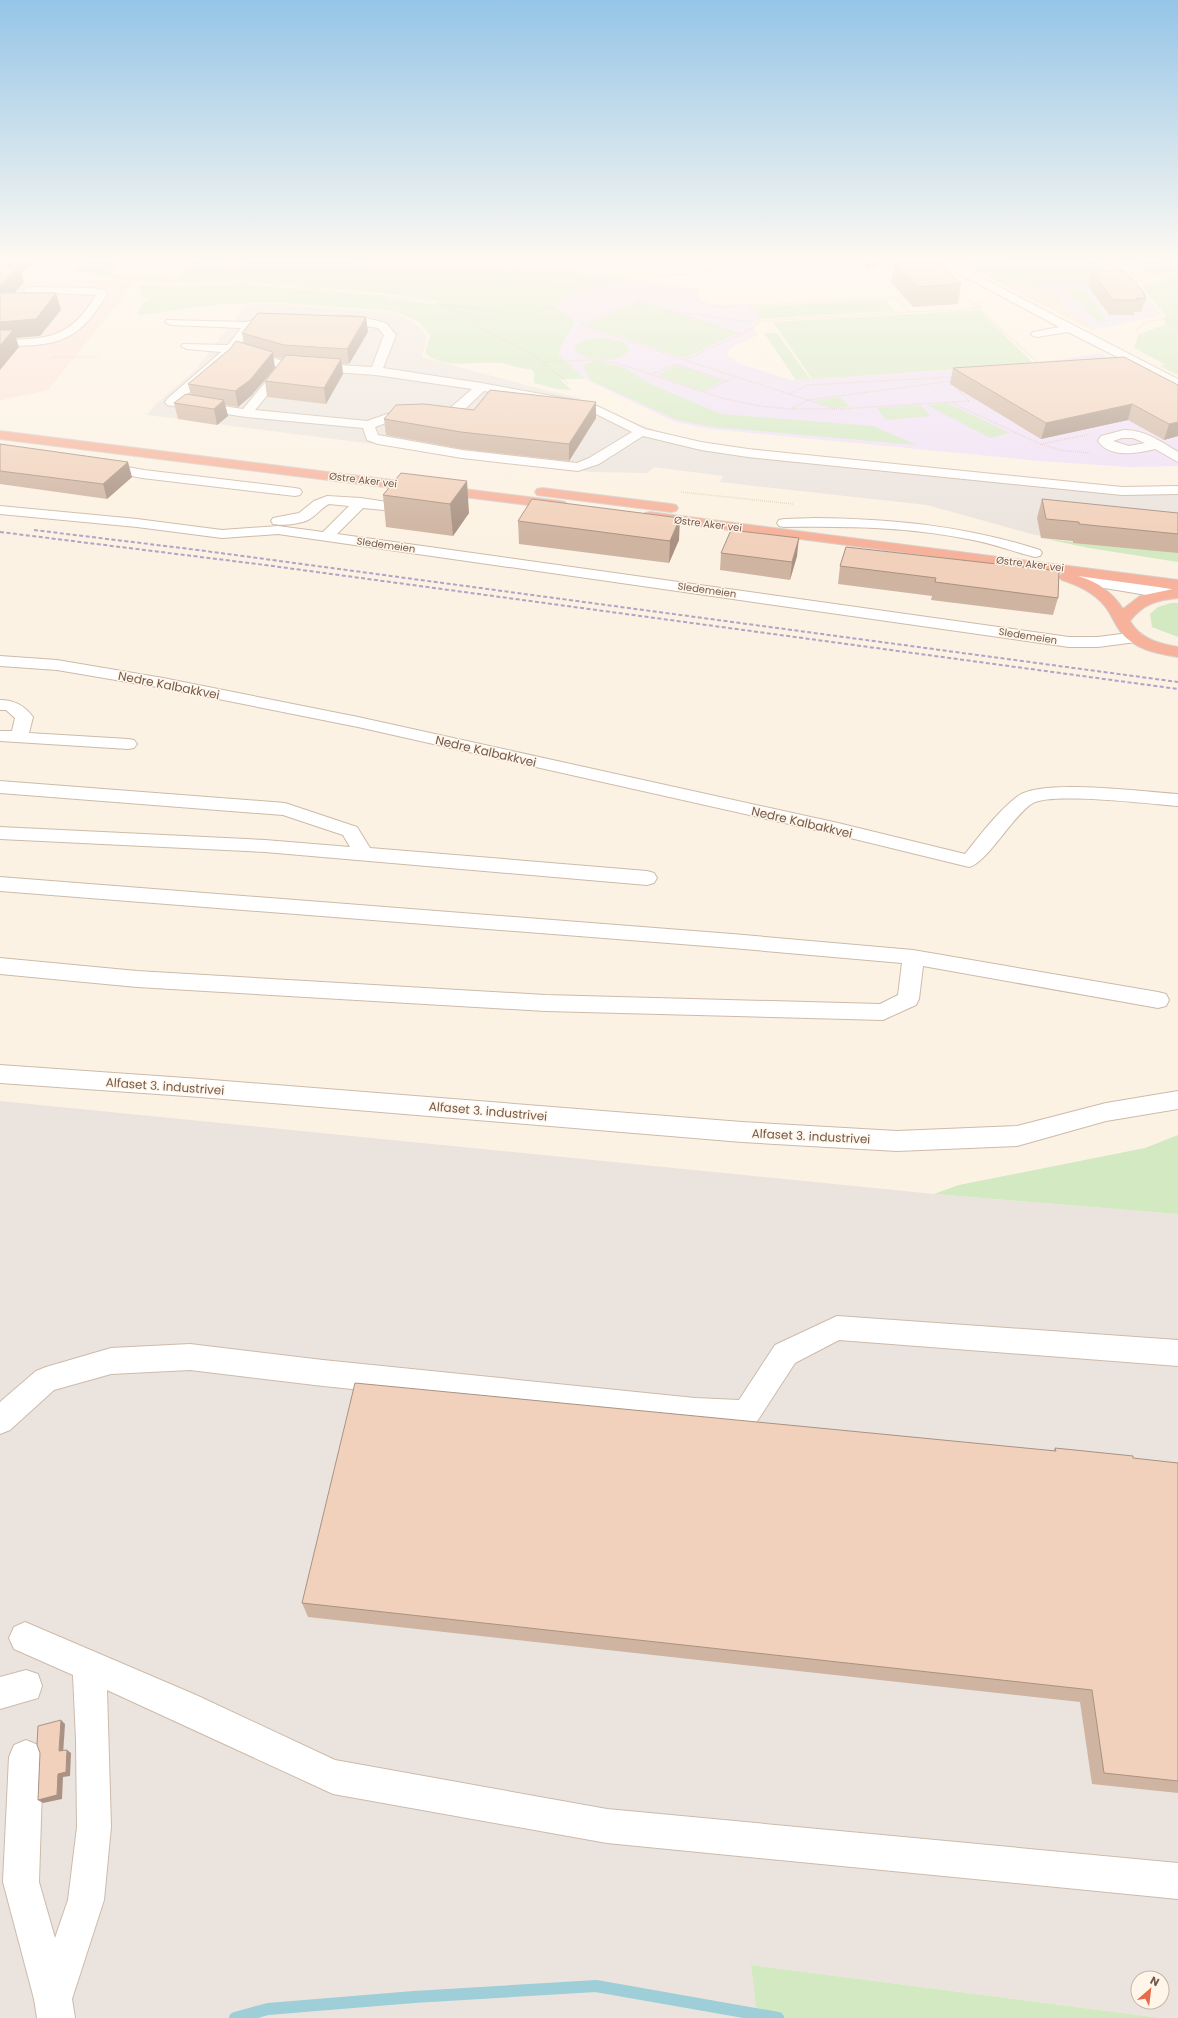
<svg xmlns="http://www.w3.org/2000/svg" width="1178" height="2018" font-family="Poppins,sans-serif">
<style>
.residential{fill:#f3e4d2}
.commercial{fill:#fce2d7}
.industrial{fill:#ebe4de;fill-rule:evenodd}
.education{fill:#efe0f8}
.green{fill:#d2e9c2}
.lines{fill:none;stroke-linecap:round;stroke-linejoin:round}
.stream{stroke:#9eced7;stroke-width:12}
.minor-casing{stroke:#cdbaaa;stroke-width:2}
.highway-casing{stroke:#d8d1cc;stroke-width:2}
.path{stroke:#d6b49e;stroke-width:1.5;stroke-dasharray:0.5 1.5;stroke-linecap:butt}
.minor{fill:#fff;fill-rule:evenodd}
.highway{fill:#f6b29b;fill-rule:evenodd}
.rail{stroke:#b5a2c5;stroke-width:2;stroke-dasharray:4 2.5;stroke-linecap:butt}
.wall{fill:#cfb4a1}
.shaded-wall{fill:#a99283}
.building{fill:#f1d1bb;stroke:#a99283}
.labels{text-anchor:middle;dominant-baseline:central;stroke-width:3;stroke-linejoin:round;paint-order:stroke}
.far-street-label{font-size:10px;fill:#74594a;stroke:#fff6e9}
.street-label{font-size:12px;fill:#74594a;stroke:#fff6e9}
</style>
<rect width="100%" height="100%" fill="#fcf2e3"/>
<path class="residential" d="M950,258h228v15l-44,10 24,32 -66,15z"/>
<path class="commercial" d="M0,279l109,1 25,3 -86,107 -46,10h-2z"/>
<g class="industrial">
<path d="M270,304l125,9 19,9 13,13 -5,22 126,34 28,6 49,22 47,17 45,9 402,42h59v64l-143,-16 -108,-30 -207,-23 3,-6 -69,-9 -7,6 -56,-1 -444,-57 8,-10 40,-35 51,-65z"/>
<path d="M0,1101l934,93 244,20v804h-17l-410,-53 6,53h-757zM1138,1978h24v24h-24z"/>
</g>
<g class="education">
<path d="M593,258h56l8,5 -56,7z"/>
<path d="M640,279l59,10v10l11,6 42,-1 10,15 -11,4 7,12 -26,12 -4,5v4l10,7 53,17 238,-15 71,-12 78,41v72l-49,1 -89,-6 -329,-32 -36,-7 -90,-43 -26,-24 1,-8 -7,-40 19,-13 23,-9 22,-5 7,1z"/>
<path d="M1133,283l25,31 -48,13 -18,1 -5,-6 -23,-10 7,-1 -12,-9 2,-1 -23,-17z"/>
</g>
<g class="green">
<path d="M263,258h23v3l4,2 44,-2 39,5 196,2c12,12 44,3 61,12 -6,1 -10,0 -16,1 -23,5 -42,12 -61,25l22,15 -15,27 -1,7 26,24h-25l11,11 -14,-1 -23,-6v-11l-3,-3c-10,0 -20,-4 -30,-6 -24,-3 -57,8 -76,-10l5,-18 -11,-13 -25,-11 -123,-9 -62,3 -69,10 -3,-1 6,-12 6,-3 -7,-3 -3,-10 4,-1 33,2 67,-3 146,13 1,3 9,-1 36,6 3,-4 -46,-7 -123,-11 -49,-2 -50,1 -45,-3 -53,-8 16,-12h29l2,2 -10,13 63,4 5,-1 15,-14c21,0 52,7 71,-5z"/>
<path d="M1083,258h11l19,17 -5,9h-106l-35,-18 124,2z"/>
<path d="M1134,258h20l11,6 -20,3 13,1 20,-3v5l-17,4h-13z"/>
<path d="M1178,275v100l-18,-9 6,-1 -32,-17 5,-14 26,-9v-10l-23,-29z"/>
<path d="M1065,290h20l22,32h-8z"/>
<path d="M885,300l10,11 -133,8 -8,-12z"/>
<path d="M639,302l98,31 -53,25 -99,-33z"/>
<path d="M979,310l55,54 -222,15 -39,-57z"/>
<path d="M764,333h13l33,46 -14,1z"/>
<path d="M599,338c9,0 27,0 30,12 -9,14 -43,12 -54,1v-5l10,-6z"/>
<path d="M594,361l29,6 27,17 71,30 152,12 44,19 -203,-18 -37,-7 -87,-40 -7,-15z"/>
<path d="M677,365l46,16 -21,10 -45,-16z"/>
<path d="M840,397l10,10 -15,1 -22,-7z"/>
<path d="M947,403l63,30 -20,5 -63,-33z"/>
<path d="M921,405l9,11 -44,4 -9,-12z"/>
<path d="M1046,539l132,13v10l-89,-14z"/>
<path d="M1171,603h7v34l-26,-10 -2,-13 8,-7z"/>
<path d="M1178,1135v79l-244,-20 25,-9 186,-37z"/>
<path d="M751,1965l410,53h-404z"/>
</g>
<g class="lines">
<path class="stream" d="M235,2018l33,-9 146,-12 182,-11 182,32"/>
<defs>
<g id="minor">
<path d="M727,258h18l-49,15 -37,2 -5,-3 5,-3 37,-2z"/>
<path d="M888,258h23l-1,2 -25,5 -5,-3z"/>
<path d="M930,258h13l235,121v9l-110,-56 -31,5 -4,-1 -2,-2 2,-2 26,-5z"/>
<path d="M1109,258c15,0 18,4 24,18l-1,2h-8l-5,-12z"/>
<path d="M29,287l65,1 11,2 2,4c-29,50 -52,52 -107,52v-6c48,-1 70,-1 96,-45l-71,-3 -1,-2 1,-2z"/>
<path d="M265,315l4,1 2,2 -2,2 -16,7 -15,20 48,15 86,5 12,-32 -6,-7 -40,-6 -6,-3c7,-8 44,1 54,4l10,12 -13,33 98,15 110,20 54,26 56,13 47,7 374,38 56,-1v8l-56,1 -374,-38 -47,-7 -58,-14 -44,28 -21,7 -116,-13 -84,-14 -11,-4 -4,-12 -117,-11 -79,-12 -2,-3 2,-3 54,-47 -34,-3 -6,-3 2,-2 45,1 13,-17 -70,-3 -6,-3 2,-2 80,2zM233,353l45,14 -35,42 -62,-9zM289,369l87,6 96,14 -23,20 -56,3 -26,9 -112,-11zM484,391l104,19 44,22 -43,26 -12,5 -115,-13 -84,-15 -3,-8 19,-7h20l42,-5 8,-5z"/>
<path d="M1124,430c21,0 38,12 54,22v10l-23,-13c-17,4 -45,10 -57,-8l3,-5zM1122,438h11l12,5 -16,3 -16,-5z"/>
<path d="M100,462l44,8 151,18 5,1 2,3 -2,3 -5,1 -153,-18 -47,-9 -2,-3 2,-3z"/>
<path d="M327,496l34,2 33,5 5,1 2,3 -2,3 -5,1 -31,-3 -26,26 732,103h29l38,-5 6,2 2,3 -2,3 -6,2 -38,5h-29l-791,-113 -56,4 -85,-11 -137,-13v-8l137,13 85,11 56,-4 45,6 26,-26 -20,-2c-8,4 -13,12 -21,16 -8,4 -26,6 -35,4l-2,-3 2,-3 26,-5 15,-12z"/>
<path d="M816,518c77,1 150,8 224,32l2,3 -2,3 -5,1c-21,-5 -41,-13 -62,-17 -62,-13 -126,-14 -189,-13l-5,-1 -2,-3 2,-3 5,-1z"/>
<path d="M1073,574l36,4 62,11 5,2 2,4 -7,4 -103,-17 -3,-3 3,-3z"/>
<path d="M0,656l57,4 106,18 195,39 480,106 127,31c16,-20 33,-43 53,-58 24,-18 128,-4 160,-2v12c-27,-2 -126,-14 -145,-3 -20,12 -46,60 -64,64l-131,-32 -480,-108 -195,-39 -106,-18 -57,-4z"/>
<path d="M0,700c14,0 24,5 33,17l-4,16 99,6 6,1 3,4 -3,4 -6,1 -128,-8v-10h12l3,-13 -9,-8h-6z"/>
<path d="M0,781l285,22 72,24 13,21 277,23 7,2 3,5 -3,5 -7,2 -382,-33 -265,-13v-12l265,13 85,7 -7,-12 -60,-20 -283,-22z"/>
<path d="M0,877l732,57 181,16 245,42 8,2 3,6 -3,6 -8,2 -235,-42 -4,33 -3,6 -33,15 -338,-9 -408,-24 -137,-13v-16l137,13 408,24 335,9 18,-9 4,-32 -170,-15 -732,-57z"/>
<path d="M0,1065l200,14 542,43 155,9 120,-5 89,-23 72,-12v18l-72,12 -89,25 -120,5 -155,-9 -542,-45 -200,-14z"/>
<path d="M837,1316l341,24v26l-339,-26 -44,23 -39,60 -10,4 -51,-3 -372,-38 -133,-16 -79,4 -57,16 -44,40 -10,4v-32l36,-31 10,-4 65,-19 79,-4 133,16 372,38 44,2 36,-55z"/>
<path d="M25,1622l171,73 139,65 272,49 571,54v36l-571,-56 -274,-49 -226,-104 4,137 -7,73 -32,99 3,19h-38l-3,-19 -31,-117 6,-125 5,-12 12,-5 12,5 5,12 -4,125 16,56 13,-38 9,-73 -1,-87 -3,-65 -59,-26 -5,-11 5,-11z"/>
<path d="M26,1670l12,4 4,12 -4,12 -38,11v-32z"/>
</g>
<g id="highway">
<path d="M0,431l560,70 5,1 2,3 -2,3 -5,1 -560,-70z"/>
<path d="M542,488l129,16 5,1 2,3 -2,3 -5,1 -134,-17 -2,-3 2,-3z"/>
<path d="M650,512l528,68v18c-21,2 -35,6 -48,23 10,18 30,23 48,26v10c-17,-3 -36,-6 -49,-17 -10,-7 -14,-18 -20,-28 -10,-17 -28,-26 -47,-32l-3,-3 4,-4 -418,-54 -2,-3 2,-3zM1078,576l95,13 -33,7 -17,13c-11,-17 -25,-27 -45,-33z"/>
</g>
</defs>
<use href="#minor" class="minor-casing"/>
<use href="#highway" class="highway-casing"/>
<g class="path">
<path d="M802,258l33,4h31"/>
<path d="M1041,269h44l-7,-11"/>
<path d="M62,273l23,-15"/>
<path d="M112,279l50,4h95l168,17 44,14 12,14 53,27 35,29"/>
<path d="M550,281l13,-12 4,-11"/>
<path d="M549,282l33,10"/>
<path d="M1023,283l67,1"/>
<path d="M1036,284l24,17h-4"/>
<path d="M1139,287l25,32"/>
<path d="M688,288l6,3 4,11 22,5 187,-10"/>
<path d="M962,293l77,71"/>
<path d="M467,296l4,3"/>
<path d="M895,297l14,15"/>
<path d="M639,301l-2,-3 13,-13"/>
<path d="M445,305l66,8h20l29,-8 22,-13 28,-8 35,-4"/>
<path d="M750,305l10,16 -3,2 -87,-12 71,23 -56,26 150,49"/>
<path d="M670,311l-31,-10 -58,24 104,35"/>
<path d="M760,321l220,-13 -3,-4 3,-4"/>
<path d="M741,334l17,-9 -1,-2"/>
<path d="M1138,344l2,-4 -3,-11c12,-11 26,-10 41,-7"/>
<path d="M53,357h46"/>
<path d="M544,362l44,-2 29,3 104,35 39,8 31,3 17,-9 144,-19"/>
<path d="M652,374l24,-10 50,17 -22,11"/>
<path d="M726,381l9,-4"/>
<path d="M955,386l14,15"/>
<path d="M790,394l18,-9 145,-8"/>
<path d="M952,402l17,-1"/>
<path d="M792,409h47l111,-7 90,42 20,6 30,3"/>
<path d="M1041,444l46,-9"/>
<path d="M681,492l112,12"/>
</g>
<use href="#minor" class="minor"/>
<use href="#highway" class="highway"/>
<g class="rail">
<path d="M34,530l164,20 980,132"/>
<path d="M0,532l265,33 913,124"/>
</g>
</g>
<g class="wall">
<path d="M656,258h31l-25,4z"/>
<path d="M862,258h22l-3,2 -1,4 -13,5z"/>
<path d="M965,258h39l-1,6h-35z"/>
<path d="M894,263l67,21 -3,20 -45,3 -22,-25z"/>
<path d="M1091,271l54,23 -1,2 2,2 -5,14h-7v3h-25l-21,-29z"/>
<path d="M368,332l-19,32h-7l1,10 -17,30 -59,-7 -2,-16 18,-22 -9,-2 -22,38 -14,12 -13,-2 3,11 -11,9 -39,-6 -4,-16 17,-8 -3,-11 56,-40 -2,-11z"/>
<path d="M1124,357l54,79 -14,4 -36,-20 -87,19 -91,-55 3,-16z"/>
<path d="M474,410l122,8 -27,43 -107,-12 -76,-14 -2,-16z"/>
<path d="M0,444l132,33 -25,22 -107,-15z"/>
<path d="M401,473l68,40 -16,23 -67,-9 -3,-32z"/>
<path d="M1042,499l136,14v40l-105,-10v-2l-32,-3 -4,-20z"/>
<path d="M518,521l161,19 -10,23 -150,-19z"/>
<path d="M846,547l212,51 -5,17 -122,-15 1,-4 -94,-12 2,-18z"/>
<path d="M721,553l76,3 -7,24 -70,-10z"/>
<path d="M1055,1448l78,10 45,5v330l-86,-9 -12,-82 -772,-85 -6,-14 752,-153z"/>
</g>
<g class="shaded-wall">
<path d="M15,258h24l-18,15 3,9 -24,27v-23l6,-20z"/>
<path d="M662,258h25l-25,4z"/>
<path d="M868,258h16l-3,2 -1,4 -13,5z"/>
<path d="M56,293l5,17 -21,26 -24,2 3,9 -19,23v-48z"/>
<path d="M366,317l2,15 -19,32 -2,-15z"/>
<path d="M273,352l2,16 -23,27 -14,12 -3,-16z"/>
<path d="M341,359l2,15 -17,30 -2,-16z"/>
<path d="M224,400l4,16 -11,9 -3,-16z"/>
<path d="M596,402v16l-27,43v-17z"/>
<path d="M1132,404l-4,16 -87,19 5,-16z"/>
<path d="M1178,422v14l-14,4 5,-16z"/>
<path d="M128,462l4,15 -25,22 -4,-15z"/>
<path d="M467,481l2,32 -16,23 -3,-32z"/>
<path d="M680,518l-1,22 -10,23 1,-22z"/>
<path d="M799,538l-2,18 -7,24 2,-18z"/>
<path d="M61,1720l4,4 -2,31 -4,-4z"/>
<path d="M67,1750l4,3 -1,23 -7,1 -1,22 -19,4 -5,-3 20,-26z"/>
</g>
<g class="building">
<path d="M0,258h15l-9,8h13l-19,20z"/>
<path d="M894,263h46l21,21 -44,3z"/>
<path d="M1091,271h34l20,23h-2l3,4h-10l2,2h-25z"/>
<path d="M0,293h56l-20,26 -36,3z"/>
<path d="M258,313l108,4 -19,32 -63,-4 -42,-12z"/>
<path d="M0,330h13l-13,16z"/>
<path d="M236,341l37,11 -23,28 -15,11 -47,-7 42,-35z"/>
<path d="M286,355l55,4 -17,29 -59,-7z"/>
<path d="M1124,357l54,28v37l-9,2 -37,-20 -86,19 -93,-55z"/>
<path d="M490,390l106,12 -27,42 -108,-12 -77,-13 12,-14 28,-1 50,6z"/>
<path d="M186,394l38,6 -10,9 -40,-6z"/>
<path d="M0,444l128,18 -25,22 -103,-13z"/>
<path d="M401,473l66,8 -17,23 -67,-9z"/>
<path d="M532,499l148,19 -10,23 -152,-20z"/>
<path d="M1042,499l136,14v21l-99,-10v-2l-33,-3z"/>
<path d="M731,530l68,8 -7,24 -71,-9z"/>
<path d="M846,547l213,24 -1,27 -123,-16 1,-4 -96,-12z"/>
<path d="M355,1383l701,68 -1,-3 78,8v2l45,5v318l-74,-8 -12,-83 -790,-87z"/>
<path d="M61,1720l-2,31 8,-1 -1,22 -8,2 -1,21 -19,5 2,-47 -3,-8 1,-19z"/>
</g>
<linearGradient id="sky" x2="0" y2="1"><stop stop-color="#95c5e7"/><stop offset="0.48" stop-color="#fef9f2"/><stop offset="1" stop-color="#fef9f2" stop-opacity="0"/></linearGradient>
<rect width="1178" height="541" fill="url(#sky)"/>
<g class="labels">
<g class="far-street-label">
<text transform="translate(363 480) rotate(7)">Østre Aker vei</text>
<text transform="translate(708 524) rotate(7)">Østre Aker vei</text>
<text transform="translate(386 545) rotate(8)">Sledemeien</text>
<text transform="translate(1030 564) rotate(7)">Østre Aker vei</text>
<text transform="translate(707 590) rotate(8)">Sledemeien</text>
<text transform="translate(1028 636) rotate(9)">Sledemeien</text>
</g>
<g class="street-label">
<text transform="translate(169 685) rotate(11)">Nedre Kalbakkvei</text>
<text transform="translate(486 751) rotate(13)">Nedre Kalbakkvei</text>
<text transform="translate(802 822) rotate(13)">Nedre Kalbakkvei</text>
<text transform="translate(165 1086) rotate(4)">Alfaset 3. industrivei</text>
<text transform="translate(488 1111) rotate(5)">Alfaset 3. industrivei</text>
<text transform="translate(811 1136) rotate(3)">Alfaset 3. industrivei</text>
</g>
</g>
<g transform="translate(1150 1990) rotate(28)"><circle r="19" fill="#fff6e9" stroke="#c7b7a9"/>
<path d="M0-3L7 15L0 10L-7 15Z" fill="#e56c4a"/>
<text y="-6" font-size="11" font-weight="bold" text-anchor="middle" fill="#74594a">N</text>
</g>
</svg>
